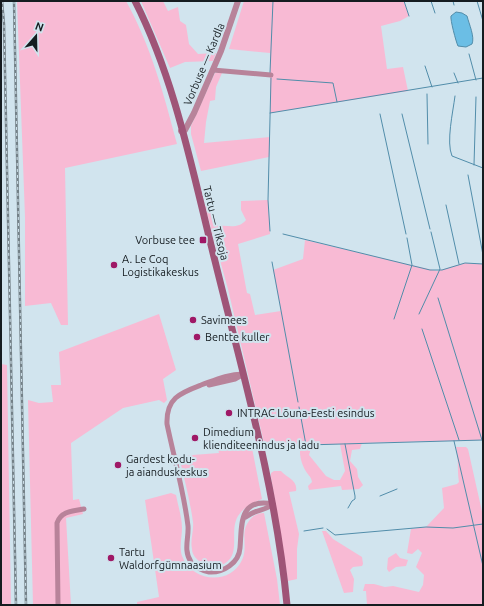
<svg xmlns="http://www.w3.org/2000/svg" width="484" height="606" font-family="Ubuntu,sans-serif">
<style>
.green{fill:#f8bad4;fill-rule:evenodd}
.water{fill:#6bbee5;stroke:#518daa}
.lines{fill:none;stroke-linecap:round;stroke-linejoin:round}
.stream{stroke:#518daa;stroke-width:1}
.minor{stroke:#b8839a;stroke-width:5}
.tertiary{stroke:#b8839a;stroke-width:6}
.secondary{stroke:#9f5477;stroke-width:7}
.rail-casing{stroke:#738087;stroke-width:2.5}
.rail{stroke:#d1e4ee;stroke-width:1;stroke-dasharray:3;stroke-linecap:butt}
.poi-dot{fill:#9f1866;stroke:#d1e4ee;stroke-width:1.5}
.labels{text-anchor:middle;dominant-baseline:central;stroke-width:4;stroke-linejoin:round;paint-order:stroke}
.street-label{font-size:11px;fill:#151c20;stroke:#d1e4ee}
.poi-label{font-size:11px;fill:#151c20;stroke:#d1e4ee;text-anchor:start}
</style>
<rect width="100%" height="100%" fill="#d1e4ee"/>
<g class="green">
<path d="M17,1h109c25,45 38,94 51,143l-112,24 3,157h-7l-10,-22 -26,3v-89z"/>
<path d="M141,1h22l5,10 10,-4 2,14 6,4 3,19 9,10 18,-1 -3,8 -28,1 -15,6z"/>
<path d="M244,1h160l5,15 -9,5 -19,5 6,43 16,-2 5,24 -138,22v-60l-41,-4z"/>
<path d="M215,73h7l-6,14 -1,13 -5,1 -4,21 -2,21 66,-6 -1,20 -68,14 -10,-37v-8z"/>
<path d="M268,200l2,34 -32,10 9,49 3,1 5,21 26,-4 -8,-41 30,-11 2,-19 132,31 28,-8 18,1v176l-121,3 -2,6 -8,1 -2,11 7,8 1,8 5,8 -4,4 -17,1 -1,-4 -32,4 -1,-4 4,-4c-1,-5 -2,-5 -5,-9 -5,-7 -9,-19 -6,-28l-36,2 -37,-158 -23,-83 6,-1 4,20c11,0 23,5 31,-5l-5,-10v-9zM340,444l5,27 -5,9h-6l-8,-4 -17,-21 3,-10z"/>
<path d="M159,314l17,56 -13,9 4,21 -3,3 -5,-3 -36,8 -52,35 2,57 6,-1 4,15 -17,4 5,87h-38l-5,-205 11,3 14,-1 -2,-17h10l-2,-33z"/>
<path d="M1,364l6,1 4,240h-10z"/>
<path d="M456,447h10l2,2 15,67v89h-116l-1,-14h-3l2,-7h9l11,3 8,-1 26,6 4,-7 1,-10 -8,-8 6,-14 -4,-4 -6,5 -5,-1 4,-24 15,-2 18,-19 -2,-20 15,-4 2,-2c-2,-12 0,-22 -3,-35z"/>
<path d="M252,448l10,51c-10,4 -18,8 -24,17 -10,17 6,42 -19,50 -6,2 -12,1 -17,-3 -5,-3 -10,-8 -10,-14 -2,-9 2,-18 1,-27 -3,-22 -9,-44 -14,-66l40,-3 -1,-4z"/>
<path d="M274,471h7c6,7 17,9 15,20l-7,1 10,42 -2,15v30l-9,2 -17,-104v-4z"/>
<path d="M171,493l5,2c2,11 6,22 6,33 0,9 -3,19 0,28 10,26 48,30 60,4 6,-12 -1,-26 5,-36 4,-7 9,-11 17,-11l13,66 3,26h-143v-3l22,-5 -14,-97z"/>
<path d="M322,531h4l7,8 29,18 1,7 -1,2 -9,1 -3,3 4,9 -1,13 -9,1z"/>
<path d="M396,553l4,5 8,2 -2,6 -10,1 -7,5 -2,-3 1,-11z"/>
</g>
<path class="water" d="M456,12l6,1 5,3c2,8 8,21 5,28l-6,3 -8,-1c-2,-4 -8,-27 -7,-30z"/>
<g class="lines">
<g class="stream">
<path d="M404,1l5,15"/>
<path d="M431,1l4,12"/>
<path d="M453,1l1,4"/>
<path d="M477,1l6,20"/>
<path d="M469,54l7,26"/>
<path d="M425,66l7,21"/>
<path d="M270,73l3,-72"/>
<path d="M454,73l4,10"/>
<path d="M277,79l56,4 4,19"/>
<path d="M427,94l1,50"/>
<path d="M455,96c-2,16 -9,46 -3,60l31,12"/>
<path d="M270,113l213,-35"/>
<path d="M380,114l26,120"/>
<path d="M402,114l28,115"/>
<path d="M474,165l2,-68"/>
<path d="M468,175l15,80"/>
<path d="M446,205l13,59"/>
<path d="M270,231l-2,-31 3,-122"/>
<path d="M283,234l147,36h12l23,-7 18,1"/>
<path d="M272,262l26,140"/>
<path d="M438,298l44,142"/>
<path d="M419,314l21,-45 -9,-37"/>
<path d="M394,319l18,-54 -5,-27"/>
<path d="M422,329l37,111"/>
<path d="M299,407l7,38 177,-5"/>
<path d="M454,441l29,125"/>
<path d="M345,444l10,52v3l-3,2 -4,7"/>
<path d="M380,496l17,-7"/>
<path d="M327,529l8,6 91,-8 27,1 30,-4"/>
<path d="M304,531l19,-3"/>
</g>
<g class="minor">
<path d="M213,70l58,5"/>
<path d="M243,374c-15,0 -28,6 -42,11 -21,8 -35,13 -34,39 7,34 17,68 21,102 1,12 -5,24 3,36 4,5 12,9 18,10 14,1 30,-9 31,-24 2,-22 -2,-51 33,-44"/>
<path d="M209,385l26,-6 7,-4"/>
<path d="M246,517c9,-8 20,-6 27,-13"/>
<path d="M58,605l-1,-82c4,-12 16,-12 27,-14"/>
</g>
<path class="tertiary" d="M181,131l4,-1 9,-17 27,-62 17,-50"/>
<path class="secondary" d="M135,1c41,81 58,173 80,260 28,114 61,227 72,344"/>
<defs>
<g id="rail">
<path d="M2,1l2,23 12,581"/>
<path d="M14,1l12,604"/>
</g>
</defs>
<use href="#rail" class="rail-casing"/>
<use href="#rail" class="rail"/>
</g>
<g class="poi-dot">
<rect x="199" y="236" width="8" height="8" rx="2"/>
<circle cx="114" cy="265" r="4"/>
<circle cx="193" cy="320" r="4"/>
<circle cx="197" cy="337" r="4"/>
<circle cx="229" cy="413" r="4"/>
<circle cx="195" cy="438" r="4"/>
<circle cx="118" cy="465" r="4"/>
<circle cx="111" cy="558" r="4"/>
</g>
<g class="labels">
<g class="street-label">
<text transform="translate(204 64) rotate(-67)">Vorbuse — Kardla</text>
<text transform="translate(216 223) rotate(76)">Tartu — Tiksoja</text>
</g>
<g class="poi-label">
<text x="195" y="240" text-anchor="end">Vorbuse tee</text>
<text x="122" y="259">A. Le Coq<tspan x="122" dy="13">Logistikakeskus</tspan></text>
<text x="201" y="320">Savimees</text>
<text x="205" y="337">Bentte kuller</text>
<text x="237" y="413">INTRAC Lõuna-Eesti esindus</text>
<text x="203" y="432">Dimedium<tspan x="203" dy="13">klienditeenindus ja ladu</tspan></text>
<text x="126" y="459">Gardest kodu-<tspan x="126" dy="13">ja aianduskeskus</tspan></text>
<text x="119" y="552">Tartu<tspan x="119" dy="13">Waldorfgümnaasium</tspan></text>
</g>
</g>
<rect width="484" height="606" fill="none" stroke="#151c20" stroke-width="4"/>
<g transform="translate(36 36) rotate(20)" stroke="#d1e4ee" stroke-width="3" paint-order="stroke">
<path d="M0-3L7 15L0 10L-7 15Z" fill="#151c20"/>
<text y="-6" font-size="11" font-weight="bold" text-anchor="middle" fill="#151c20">N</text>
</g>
</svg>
